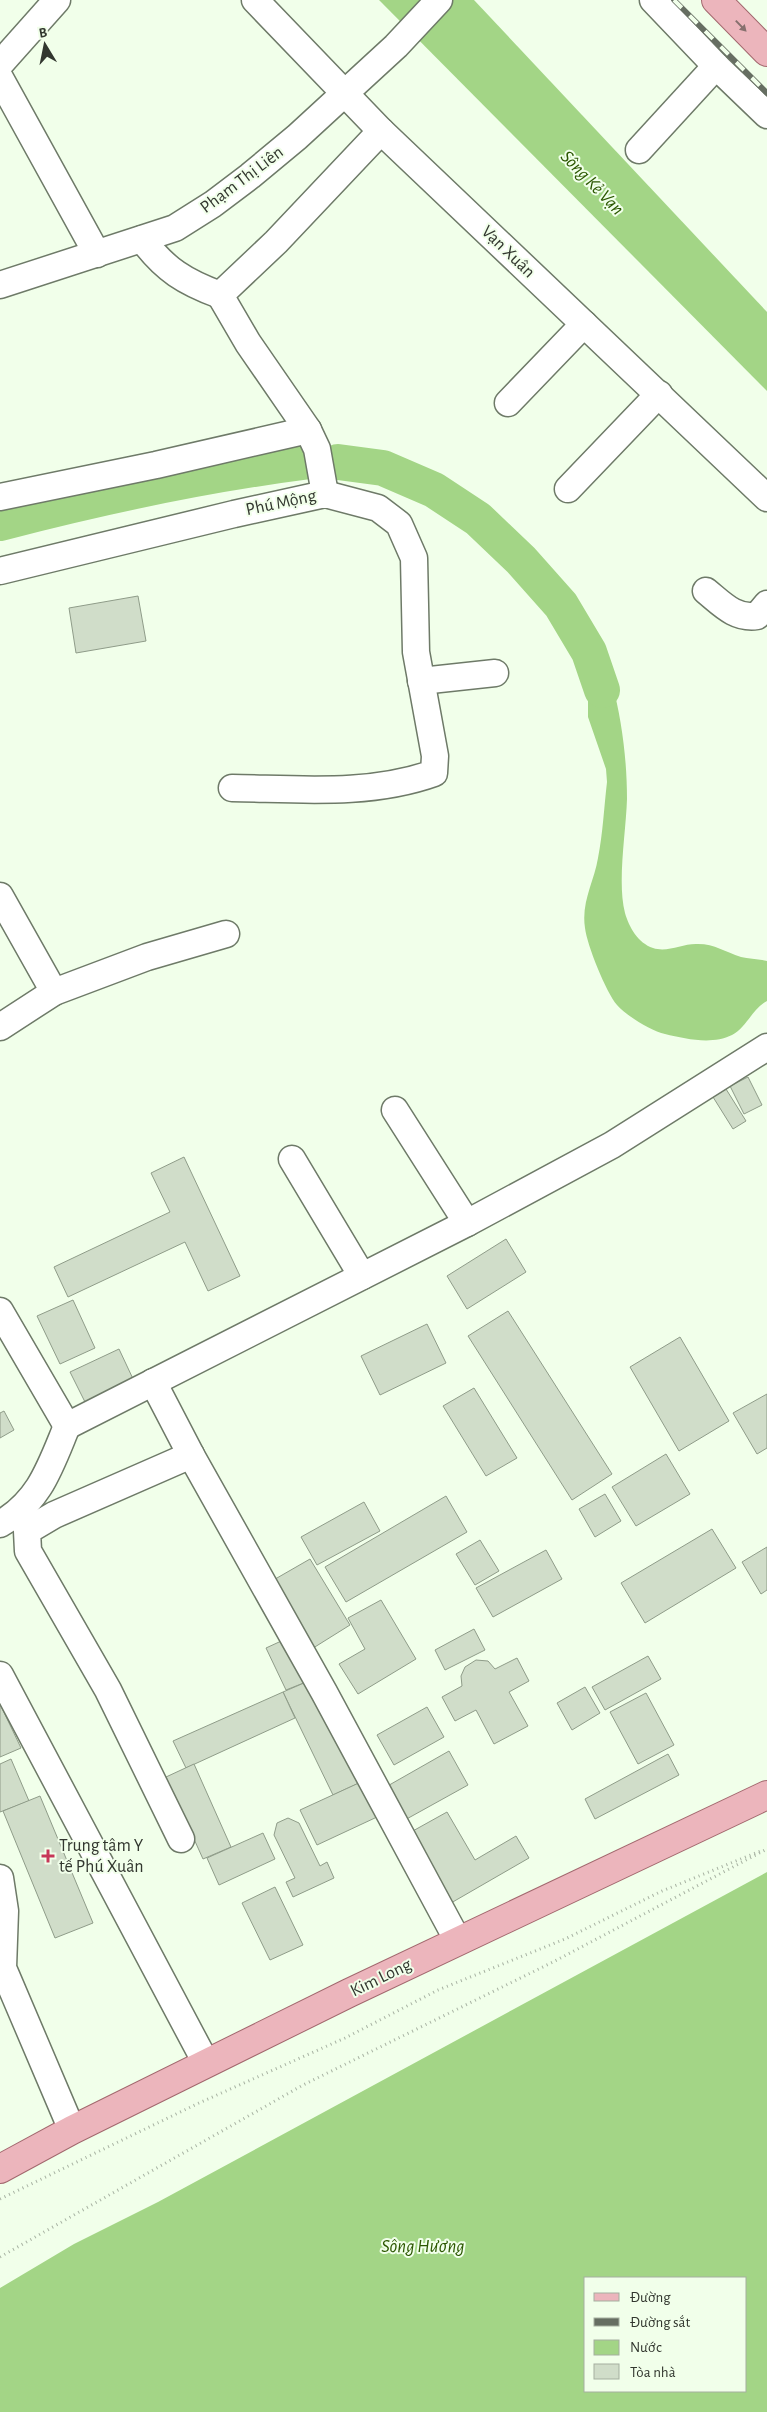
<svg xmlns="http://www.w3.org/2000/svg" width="767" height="2412" font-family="'Alegreya Sans',sans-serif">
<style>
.water{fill:#a3d586;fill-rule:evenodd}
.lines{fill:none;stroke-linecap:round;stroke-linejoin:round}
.river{stroke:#a3d586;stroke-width:36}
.building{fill:#d0ddc9;stroke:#8f9c89}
.minor-casing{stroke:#6e7a68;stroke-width:29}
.major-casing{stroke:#a2686e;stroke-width:30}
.path{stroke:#a8b3a3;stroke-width:3;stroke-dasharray:1 4;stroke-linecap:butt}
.minor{stroke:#fff;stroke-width:26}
.major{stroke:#ecb5bc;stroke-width:28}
.rail-casing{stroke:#666e62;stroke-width:5.5}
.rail{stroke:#f1ffea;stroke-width:4;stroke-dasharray:11;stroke-linecap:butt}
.oneway{fill:#86706e}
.poi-dot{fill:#c73759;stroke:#f1ffea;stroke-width:2}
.labels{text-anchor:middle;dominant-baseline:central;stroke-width:4;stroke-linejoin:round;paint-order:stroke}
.street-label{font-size:18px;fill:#32372f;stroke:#f1ffea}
.poi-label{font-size:18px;fill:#32372f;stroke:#f1ffea;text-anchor:start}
.water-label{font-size:19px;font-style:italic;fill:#2b5700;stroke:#f1ffea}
</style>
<rect width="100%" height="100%" fill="#f1ffea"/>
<g class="water">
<path d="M379,0h95l293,312v79z"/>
<path d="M584,643c10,13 24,24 28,40 10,37 15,78 15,116 -1,33 -10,84 -2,114 4,14 13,30 28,35 15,5 30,-5 45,-4 17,0 27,8 43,13 8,2 18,2 26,4v40c-15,8 -20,26 -35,34 -20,10 -46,4 -67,-1 -14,-3 -38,-18 -48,-29 -11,-13 -30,-60 -32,-77 -4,-26 9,-46 13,-70 5,-25 6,-51 9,-76l-1,-13 -18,-52v-47z"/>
<path d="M767,1872v540h-767v-124l74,-44 84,-42zM586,2278h160v113h-160z"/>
</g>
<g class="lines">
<g class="river">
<path d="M338,462l45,6 51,22 44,29 43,41 40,45 28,47 13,38"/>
<path d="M0,523c100,-26 201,-48 303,-61"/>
</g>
</g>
<g class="building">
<path d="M138,596l8,45 -70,12 -7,-45z"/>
<path d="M748,1077l14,28 -18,9 -14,-28z"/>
<path d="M726,1089l20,32 -13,8 -20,-32z"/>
<path d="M184,1157l56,119 -32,15 -23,-49 -117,55 -14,-30 116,-55 -19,-39z"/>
<path d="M506,1239l20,33 -59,37 -20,-33z"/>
<path d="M73,1300l22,48 -35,16 -23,-48z"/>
<path d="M508,1311l104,163 -40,26 -104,-164z"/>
<path d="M427,1324l19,39 -66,32 -19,-39z"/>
<path d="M680,1337l49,84 -50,30 -49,-84z"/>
<path d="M119,1349l15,32 -48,23 -16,-32z"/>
<path d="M474,1388l43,70 -31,18 -43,-70z"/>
<path d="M767,1394v54l-10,6 -24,-41z"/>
<path d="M4,1411l10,19 -14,8v-25z"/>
<path d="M666,1454l24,40 -54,32 -24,-39z"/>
<path d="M605,1494l16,27 -26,16 -16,-28z"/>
<path d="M446,1496l21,36 -121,70 -21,-35z"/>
<path d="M364,1502l16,29 -63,34 -16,-28z"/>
<path d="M712,1529l24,39 -91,55 -24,-40z"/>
<path d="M480,1540l19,31 -24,14 -19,-31z"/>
<path d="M767,1547v43l-6,4 -19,-32z"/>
<path d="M546,1550l16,29 -69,38 -17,-29z"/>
<path d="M310,1559l40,66 -40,25 -40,-68z"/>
<path d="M381,1600l35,59 -58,35 -19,-30 26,-15 -17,-31z"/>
<path d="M474,1629l11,21 -40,20 -10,-20z"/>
<path d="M290,1637l21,43 -25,10 -20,-42z"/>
<path d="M648,1656l13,23 -56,31 -13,-23z"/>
<path d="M517,1658l12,23 -20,11 19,34 -34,18 -18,-34 -21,11 -13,-24 20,-11 -1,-10 4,-9 11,-7 12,1 7,8z"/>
<path d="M311,1680l50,102 -28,13 -50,-103z"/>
<path d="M585,1687l15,26 -28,17 -15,-27z"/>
<path d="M283,1692l12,26 -109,50 -13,-27z"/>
<path d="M646,1693l28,52 -36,19 -28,-52z"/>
<path d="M0,1704l21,44 -21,9z"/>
<path d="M427,1707l17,30 -50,28 -17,-30z"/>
<path d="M449,1751l19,34 -65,36 -19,-33z"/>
<path d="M668,1754l11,21 -84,44 -10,-20z"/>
<path d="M11,1759l18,42 -29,11v-48z"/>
<path d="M194,1764l37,83 -28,12 -37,-82z"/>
<path d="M361,1782l16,35 -60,28 -17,-35z"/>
<path d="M40,1796l53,127 -38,15 -52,-127z"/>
<path d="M447,1812l28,48 41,-24 13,22 -78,45 -40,-71z"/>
<path d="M288,1818l11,5 21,43 7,-4 7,16 -41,19 -7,-15 9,-4 -21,-43 3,-12z"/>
<path d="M263,1833l12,26 -56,26 -12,-27z"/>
<path d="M275,1887l28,58 -33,15 -28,-57z"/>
</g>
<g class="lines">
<defs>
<g id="minor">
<path d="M255,0l126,131 386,367"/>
<path d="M653,0l63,66 51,49"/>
<path d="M0,64l57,-64"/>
<path d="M0,78l97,176"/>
<path d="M639,150l77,-84"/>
<path d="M142,239c23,31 43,43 78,56"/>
<path d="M0,285l175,-57 38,-24 37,-28 47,-39 99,-91 43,-46"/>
<path d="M508,403l76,-79"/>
<path d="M568,489l91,-95"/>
<path d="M325,494l-8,-45 -9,-19 -60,-87 -28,-48 56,-53 105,-111"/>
<path d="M0,497l156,-32 152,-35"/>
<path d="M0,571l234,-57 91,-20 53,14 21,16 15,34 2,94 19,104 -1,17c-64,23 -135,16 -202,15"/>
<path d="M706,591c16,13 29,28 51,25l10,-12"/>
<path d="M421,681l74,-8"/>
<path d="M0,896l54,96"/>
<path d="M0,1027l54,-35 93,-35 79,-23"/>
<path d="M395,1110l72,113"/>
<path d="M292,1159l70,117"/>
<path d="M0,1311l67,115 400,-203 145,-78 155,-98"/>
<path d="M153,1382l38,73 133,237 134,249"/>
<path d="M0,1524c40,-23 50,-57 67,-98"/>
<path d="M0,1675l206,388"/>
<path d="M181,1839l-73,-149 -80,-139 -1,-20 27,-16 137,-60"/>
<path d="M0,1878l5,33 -2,57 69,162"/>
</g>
<g id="major">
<path d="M716,0l51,52"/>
<path d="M0,2169l72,-39 277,-137 418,-198"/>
</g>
</defs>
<use href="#minor" class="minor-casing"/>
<use href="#major" class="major-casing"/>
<g class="path">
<path d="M0,2199l199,-96 146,-65 93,-48 127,-51 97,-48 101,-41"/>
<path d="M0,2257l303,-172 250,-123 214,-113"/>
</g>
<use href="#minor" class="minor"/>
<use href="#major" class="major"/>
<defs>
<path id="rail" d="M674,0l93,93"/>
</defs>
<use href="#rail" class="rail-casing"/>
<use href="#rail" class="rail"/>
</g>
<defs><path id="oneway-solid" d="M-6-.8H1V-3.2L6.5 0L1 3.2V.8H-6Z" transform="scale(1.25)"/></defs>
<use class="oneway" href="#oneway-solid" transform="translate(741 26) rotate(46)"/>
<path class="poi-dot" d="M45.5 1848.5h5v5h5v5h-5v5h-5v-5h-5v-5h5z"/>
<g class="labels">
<g class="street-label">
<text transform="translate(242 180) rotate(-37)">Phạm Thị Liên</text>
<text transform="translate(508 252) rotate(44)">Vạn Xuân</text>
<text transform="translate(281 503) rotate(-12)">Phú Mộng</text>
<text transform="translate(381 1978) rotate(-26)">Kim Long</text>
</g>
<g class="poi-label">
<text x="59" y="1846">Trung tâm Y<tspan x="59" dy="21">tế Phú Xuân</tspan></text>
</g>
<g class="water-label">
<text transform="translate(592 183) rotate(46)">Sông Kẻ Vạn</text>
<text x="423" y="2246">Sông Hương</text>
</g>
</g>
<rect x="584" y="2277" width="162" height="115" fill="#f1ffea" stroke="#a5af9f"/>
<rect x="594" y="2293" width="25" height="8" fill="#ecb5bc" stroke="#a5af9f"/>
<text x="630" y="2302" font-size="15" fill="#32372f">Đường</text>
<rect x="594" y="2318" width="25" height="8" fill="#666e62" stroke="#a5af9f"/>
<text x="630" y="2327" font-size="15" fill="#32372f">Đường sắt</text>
<rect x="594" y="2340" width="25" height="15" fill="#a3d586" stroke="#a5af9f"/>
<text x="630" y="2352" font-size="15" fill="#32372f">Nước</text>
<rect x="594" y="2364" width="25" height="15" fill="#d0ddc9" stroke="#a5af9f"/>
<text x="630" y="2377" font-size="15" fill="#32372f">Tòa nhà</text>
<g transform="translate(45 45) rotate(350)" stroke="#f1ffea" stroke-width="4" paint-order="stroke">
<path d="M0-4L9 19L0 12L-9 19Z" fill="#32372f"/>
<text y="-8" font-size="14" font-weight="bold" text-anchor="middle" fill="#32372f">B</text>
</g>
</svg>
